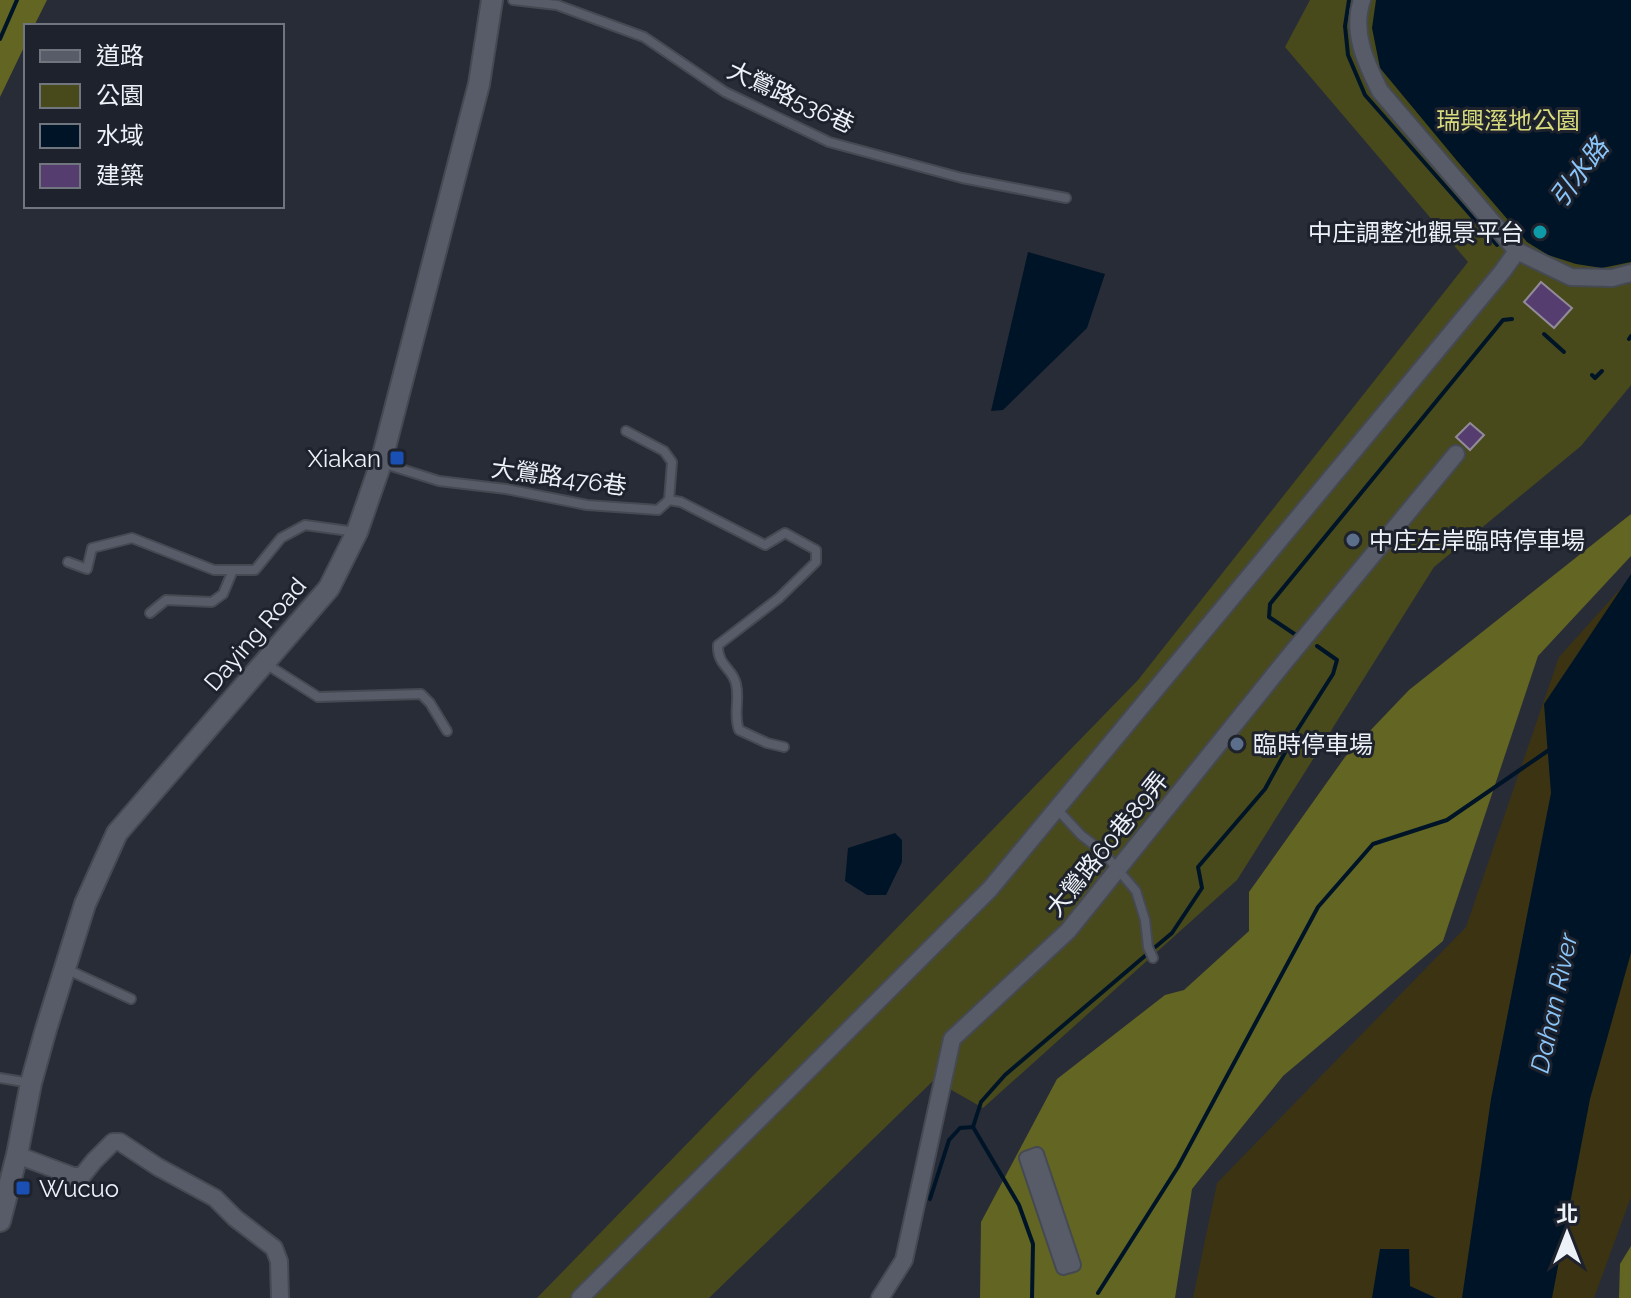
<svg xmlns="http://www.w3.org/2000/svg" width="1631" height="1298" font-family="Raleway,'Noto Sans TC',sans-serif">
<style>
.green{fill:#484a1c}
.forest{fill:#636522}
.sand{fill:#3c3313}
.water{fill:#001428}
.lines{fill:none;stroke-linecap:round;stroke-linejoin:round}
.stream{stroke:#001428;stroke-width:4}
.building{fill:#563d70;stroke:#928c99;stroke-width:2}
.service-casing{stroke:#454952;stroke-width:12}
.pedestrian-casing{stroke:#454952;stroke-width:16}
.minor-casing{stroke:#454952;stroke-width:20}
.tertiary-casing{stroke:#454952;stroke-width:24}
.service{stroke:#575c68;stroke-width:8}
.pedestrian{stroke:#575c68;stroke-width:12}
.minor{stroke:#575c68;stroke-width:16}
.tertiary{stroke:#575c68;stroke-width:20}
.culture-dot{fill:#0f9aa8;stroke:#1e222d;stroke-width:3}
.transit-dot{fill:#1a4fb4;stroke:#1e222d;stroke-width:3}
.service-dot{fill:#5c6f8a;stroke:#1e222d;stroke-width:3}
.labels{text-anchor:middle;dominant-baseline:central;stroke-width:6;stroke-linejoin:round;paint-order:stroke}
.street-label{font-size:24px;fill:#edf1f8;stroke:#1e222d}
.park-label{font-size:24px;fill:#d7db7c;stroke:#1e222d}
.poi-label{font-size:24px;fill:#edf1f8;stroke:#1e222d;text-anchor:start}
.water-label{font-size:26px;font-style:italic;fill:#8ac6f9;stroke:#1e222d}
</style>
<rect width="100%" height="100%" fill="#282c37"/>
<path class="green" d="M1310,0h321v385l-50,61 -147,121 -197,313 -254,228 -49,-28 -225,218h-172l601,-618 330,-418 -183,-215z"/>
<g class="forest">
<path d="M0,0h47l-13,26h-8v17l-26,54z"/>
<path d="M1631,514v42l-93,100 -95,285 -160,135 -91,113 -17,109h-195l1,-76 76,-143 108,-84 19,-5 65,-59v-39l96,-135 64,-67z"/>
<path d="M1631,1246v52h-12l1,-34z"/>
</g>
<path class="sand" d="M1631,577v620l-37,101h-401l24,-115 249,-256 93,-270z"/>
<g class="water">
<path d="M1376,0h255v262l-29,6 -26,-4 -28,-9 -21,-13 -69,-80 -78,-94 -8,-40z"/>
<path d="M1028,252l77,22 -18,54 -84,82 -12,1z"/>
<path d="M1631,574v379l-41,146 -38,199h-90l29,-199 60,-306 -7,-89z"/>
<path d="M895,833l7,7v22l-16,33h-19l-22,-14 3,-33z"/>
<path d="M1380,1249h29l1,37 26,12h-64z"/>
</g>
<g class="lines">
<g class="stream">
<path d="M1349,0l-4,26 3,29 17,40 132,150"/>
<path d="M0,39l17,-39"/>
<path d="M1544,334l20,18"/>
<path d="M1629,339l2,-3"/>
<path d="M1592,375l3,3 7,-7"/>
<path d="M1296,635l-27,-18 1,-13 233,-284 9,-1"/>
<path d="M1153,949l19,-16 30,-45 -4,-21 67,-78 33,-60 35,-55 4,-14 -20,-14"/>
<path d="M930,1199l19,-59 11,-12 13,-1"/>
<path d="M1098,1293l80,-126 140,-260 55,-63 74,-24 102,-70"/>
<path d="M1032,1298l1,-54 -14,-39 -46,-78 8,-25 24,-27 141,-120"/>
</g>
</g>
<g class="building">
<path d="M1541,282l31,26 -18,20 -30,-26z"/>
<path d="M1470,423l14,12 -14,15 -14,-13z"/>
</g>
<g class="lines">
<defs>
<g id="service">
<path d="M513,0l44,5 87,32 81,55 104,50 133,36 104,20"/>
<path d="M626,431l38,20 8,11 -3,38"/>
<path d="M382,463l57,18 67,8 81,16 71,5 11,-10 12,2 84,43 20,-12 31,17v12l-37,36 -61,47c-1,21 15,23 18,39 4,16 -3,30 3,46l28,13 17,4"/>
<path d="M68,562l19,7 5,-21 40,-10 82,32h41l26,-32 24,-13 51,7"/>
<path d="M150,613l16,-13 46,2 11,-8 10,-24"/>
<path d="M266,664l52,33 103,-3 9,9 17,28"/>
<path d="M1057,809l24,26 22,17 33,39 9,29 3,27 5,11"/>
<path d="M66,969l65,30"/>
<path d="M0,1078l30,5"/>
</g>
<path id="pedestrian" d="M1037,1154l37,111 -11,3 -37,-110z"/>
<g id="minor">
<path d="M1362,0c-11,32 4,63 18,91l137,160 54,26 41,1 19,-5"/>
<path d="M17,1155l56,21h9l12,-15 19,-19h7l38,25 57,31 20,20 39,30 5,13 1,37"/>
<path d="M580,1298l410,-409 512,-617 15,-21"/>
<path d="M880,1298l24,-38 48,-221 116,-108 219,-272 169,-205"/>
</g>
<path id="tertiary" d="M0,1221l17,-66 14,-72 15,-54 39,-125 32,-71 212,-245 28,-56 24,-69 98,-379 13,-84"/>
</defs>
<use href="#service" class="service-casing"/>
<use href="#pedestrian" class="pedestrian-casing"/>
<use href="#minor" class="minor-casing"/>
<use href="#tertiary" class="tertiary-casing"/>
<use href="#service" class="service"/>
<use href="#pedestrian" class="pedestrian"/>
<use href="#minor" class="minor"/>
<use href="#tertiary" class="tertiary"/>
</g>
<circle class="culture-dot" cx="1540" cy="232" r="8"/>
<g class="transit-dot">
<rect x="389" y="450" width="16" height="16" rx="4"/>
<rect x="15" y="1180" width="16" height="16" rx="4"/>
</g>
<g class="service-dot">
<circle cx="1353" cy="540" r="8"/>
<circle cx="1237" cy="744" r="8"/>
</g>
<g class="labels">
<g class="street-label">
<text transform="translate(791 97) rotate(25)">大鶯路536巷</text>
<text transform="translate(559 477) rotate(8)">大鶯路476巷</text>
<text transform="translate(255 634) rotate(-49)">Daying Road</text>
<text transform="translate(1107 844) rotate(-51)">大鶯路60巷89弄</text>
</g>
<g class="park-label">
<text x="1508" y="120">瑞興溼地公園</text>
</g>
<g class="poi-label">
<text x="1524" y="232" text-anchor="end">中庄調整池觀景平台</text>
<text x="381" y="458" text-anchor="end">Xiakan</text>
<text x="1369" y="540">中庄左岸臨時停車場</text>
<text x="1253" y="744">臨時停車場</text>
<text x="39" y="1188">Wucuo</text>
</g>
<g class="water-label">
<text transform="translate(1579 173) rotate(-53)">引水路</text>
<text transform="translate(1554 1003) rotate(-78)">Dahan River</text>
</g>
</g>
<rect x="24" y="24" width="260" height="184" fill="#1e222d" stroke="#71757e" stroke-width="2"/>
<rect x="40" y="50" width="40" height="12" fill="#575c68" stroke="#71757e" stroke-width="2"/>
<text x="96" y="64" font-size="24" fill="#edf1f8">道路</text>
<rect x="40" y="84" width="40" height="24" fill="#484a1c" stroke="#71757e" stroke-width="2"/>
<text x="96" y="104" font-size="24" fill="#edf1f8">公園</text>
<rect x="40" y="124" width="40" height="24" fill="#001428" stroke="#71757e" stroke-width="2"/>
<text x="96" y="144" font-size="24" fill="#edf1f8">水域</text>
<rect x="40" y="164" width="40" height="24" fill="#563d70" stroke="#71757e" stroke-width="2"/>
<text x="96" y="184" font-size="24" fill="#edf1f8">建築</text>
<g transform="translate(1567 1234)" stroke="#1e222d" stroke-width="6" paint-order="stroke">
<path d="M0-6L14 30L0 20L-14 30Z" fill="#edf1f8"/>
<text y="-12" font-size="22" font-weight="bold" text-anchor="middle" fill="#edf1f8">北</text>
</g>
</svg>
